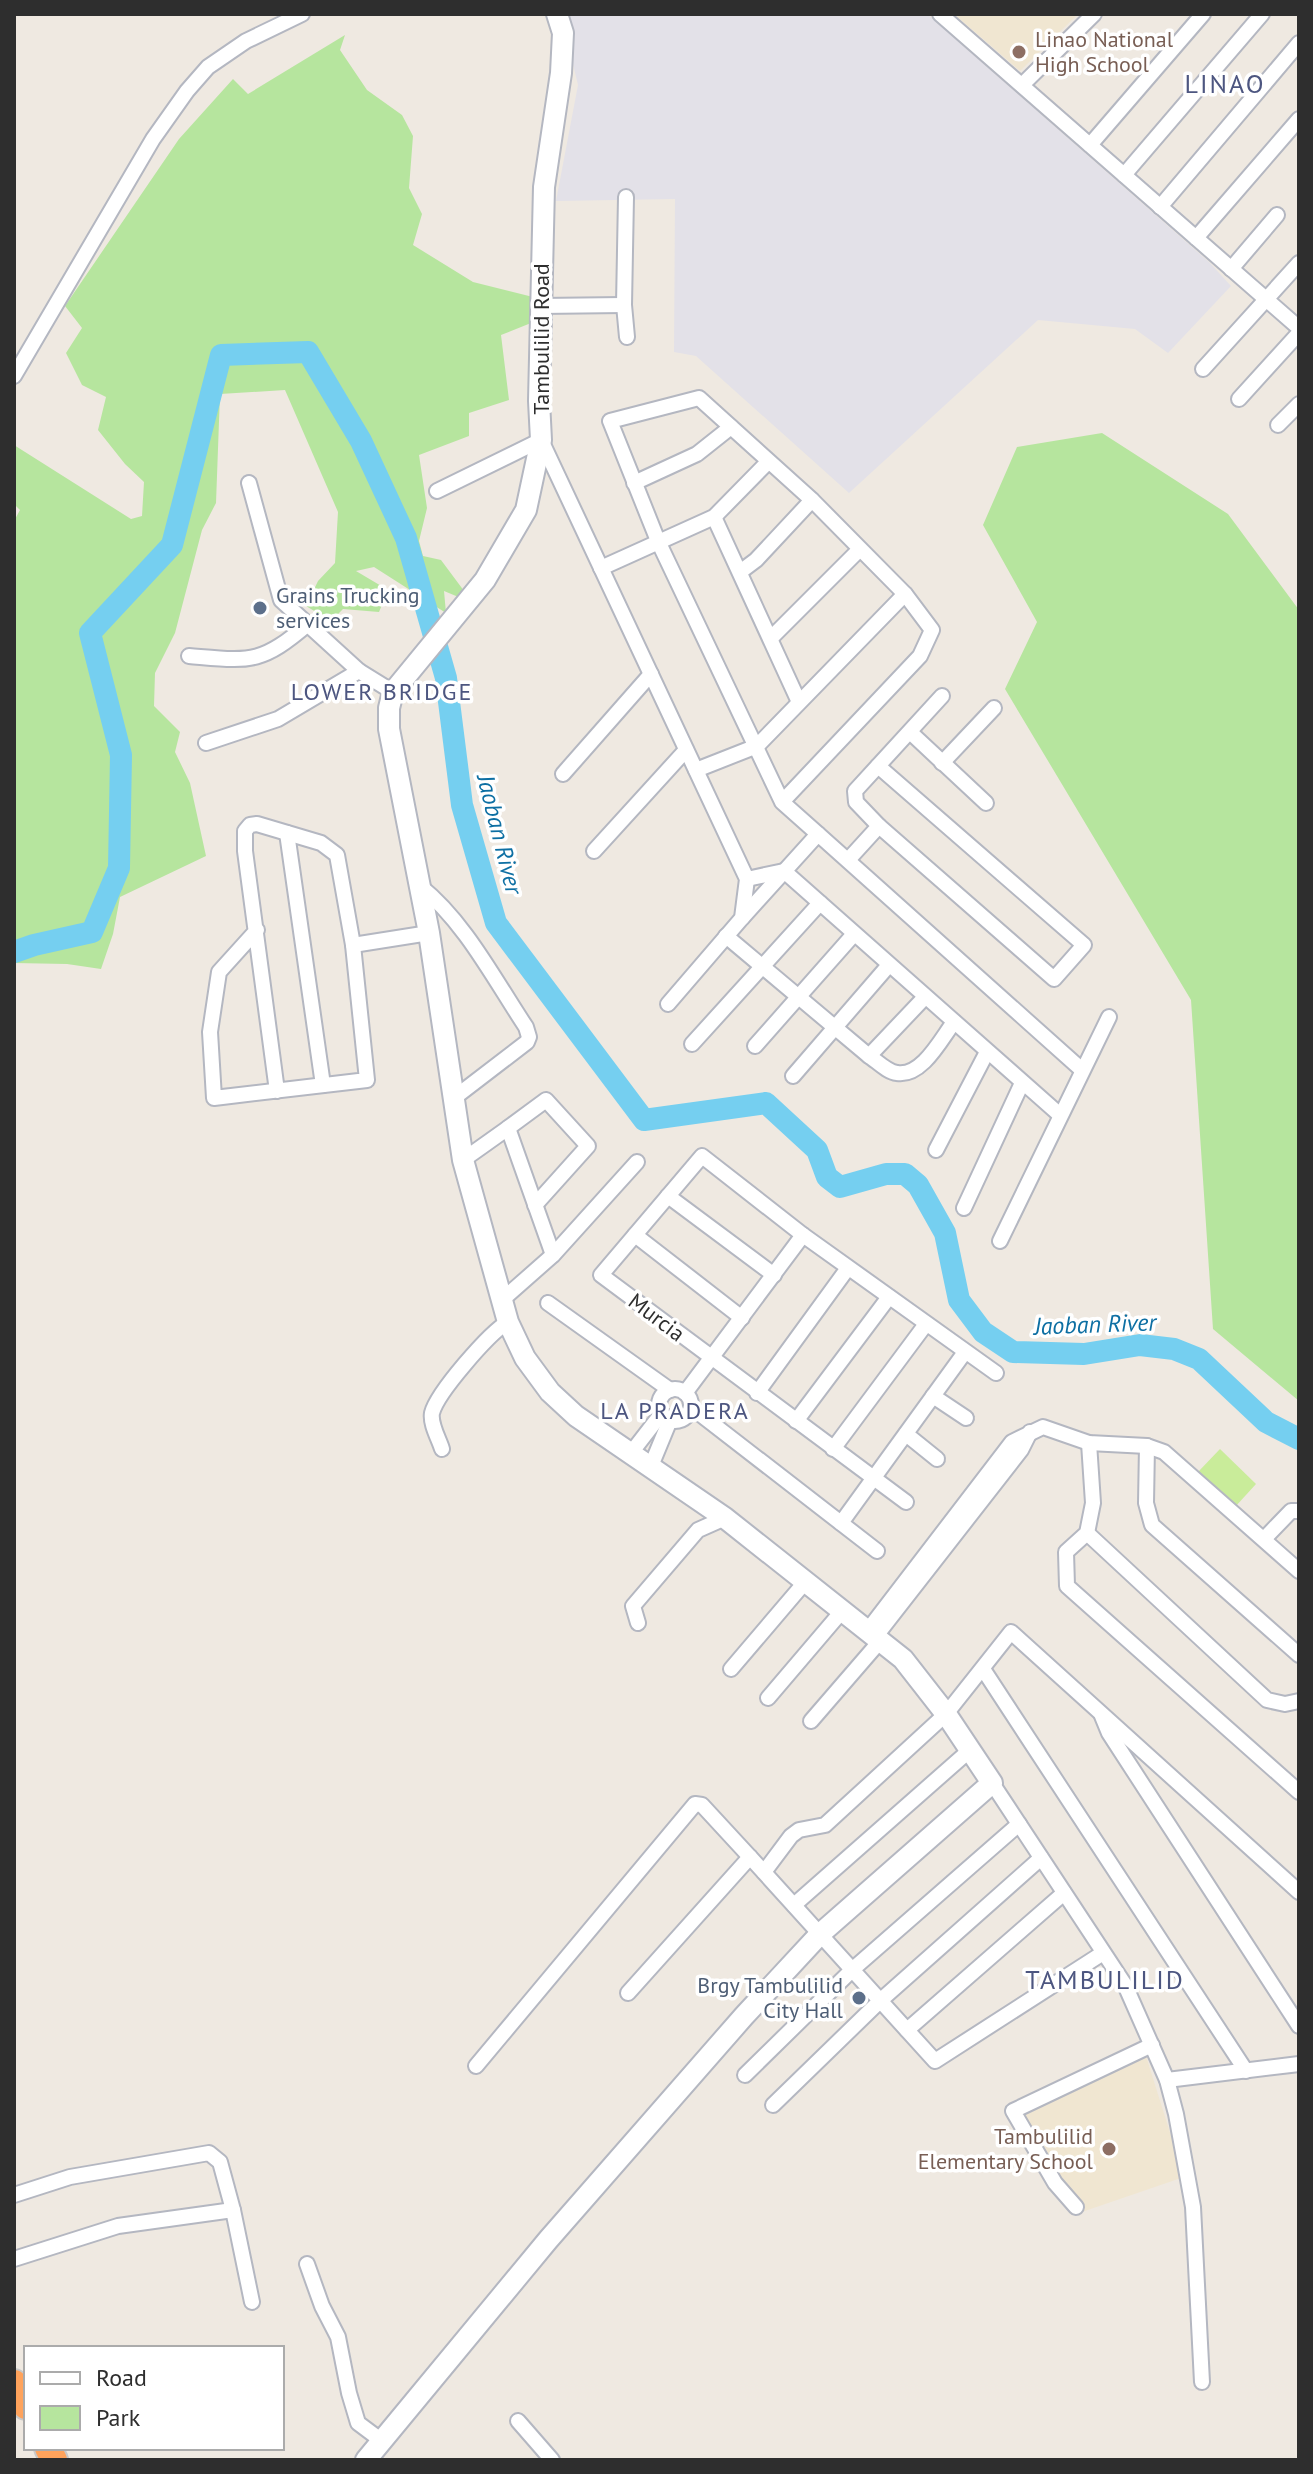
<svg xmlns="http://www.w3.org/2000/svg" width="1313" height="2474" font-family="'PT Sans',sans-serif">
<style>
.industrial{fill:#e3e1e8}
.education{fill:#f0e6d1}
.green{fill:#b6e59e}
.pitch{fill:#c9ec9a}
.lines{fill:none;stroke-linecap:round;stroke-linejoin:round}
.river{stroke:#75cff0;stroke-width:22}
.street-casing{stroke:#b4b7c1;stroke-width:18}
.secondary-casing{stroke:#b4b7c1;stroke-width:24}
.highway-casing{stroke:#c9c9c9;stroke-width:30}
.street{stroke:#fff;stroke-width:14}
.secondary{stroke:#fff;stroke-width:20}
.highway{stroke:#ffa35c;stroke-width:26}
.education-dot{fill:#8d6e63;stroke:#fff;stroke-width:3}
.service-dot{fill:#5c6f8a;stroke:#fff;stroke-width:3}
.labels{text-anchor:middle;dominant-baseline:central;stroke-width:7;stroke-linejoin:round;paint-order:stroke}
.education-label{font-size:22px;fill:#785e54;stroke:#fff;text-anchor:start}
.street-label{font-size:22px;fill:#2e2e2e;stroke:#fff}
.service-label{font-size:22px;fill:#4e5e75;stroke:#fff;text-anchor:start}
.neighbourhood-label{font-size:24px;letter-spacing:2px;fill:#4d5680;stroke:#fff}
.water-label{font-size:24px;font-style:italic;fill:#0d6fa3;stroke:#fff}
.quarter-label{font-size:26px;letter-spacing:2px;fill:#4d5680;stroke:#fff}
</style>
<rect width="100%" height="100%" fill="#efe9e1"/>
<path class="industrial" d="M561,14h366l282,248 22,24 -63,67 -33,-24 -97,-9 -189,173 -153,-137 -22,-4 1,-153 -119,2 22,-116z"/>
<g class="education">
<path d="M954,14h124l-58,57z"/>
<path d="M1145,2053l39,124 -102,35 -60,-97z"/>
</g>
<g class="green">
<path d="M345,35l-5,15 27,40 35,25 11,21 -4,52 13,26 -9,31 60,37 64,16 -1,23 -35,14 8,65 -40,13v23l-50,19 8,53 -8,33 4,15 18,4 32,43 -29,-12 2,22 -72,-46 -18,4 32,19 -9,22 -36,-3 -12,12 -25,-15 12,-25 17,-18 3,-51 -53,-122 -65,4 -4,109 -14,27 -27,103 -20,40 -1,33 26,26 -5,20 15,31 16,73 -86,41 -7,37 -12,35 -34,-5 -53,-1v-442l6,-11 -6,-6v-59l117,74 11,-3 2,-34 -19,-18 -27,-34 8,-33 -24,-12 -16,-32 16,-25 -17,-22 114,-167 54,-60 15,15z"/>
<path d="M1102,433l126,81 71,96v791l-86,-72 -22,-329 -186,-311 32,-67 -54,-97 34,-78z"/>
</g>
<path class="pitch" d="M1220,1449l36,35 -21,23 -37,-35z"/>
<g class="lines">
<path class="river" d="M14,952l20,-7 58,-13 27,-64 2,-113 -31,-122 82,-88 49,-190 87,-3 53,89 45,97 40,140 16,127 34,118 148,197 122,-17 51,47 10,27 13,10 46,-13h19l13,11 27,48 14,67 24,32 30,20 71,2 56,-9 34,4 25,10 67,63 33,17"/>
<defs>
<g id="street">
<path d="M940,14l359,314"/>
<path d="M1022,85l72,-71"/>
<path d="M1090,145l113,-131"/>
<path d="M1124,175l138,-161"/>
<path d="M626,197l-2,108 3,32"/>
<path d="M1160,207l139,-164"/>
<path d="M1196,238l103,-119"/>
<path d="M1231,269l46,-54"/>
<path d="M540,306l84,-1"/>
<path d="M1203,369l96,-106"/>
<path d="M14,376l139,-237 34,-48 21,-24 38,-26 56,-27"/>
<path d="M1239,399l60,-66"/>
<path d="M1278,425l21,-21"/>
<path d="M249,483l32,117 78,71"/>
<path d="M634,483l63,-29 34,-27"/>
<path d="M437,491l104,-51 206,439 -5,39 -74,86"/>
<path d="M714,517l85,185"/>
<path d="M601,568l113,-51 54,-55"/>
<path d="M740,572l16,-12 56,-60"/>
<path d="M771,638l88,-88"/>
<path d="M189,656c61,5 71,9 119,-32"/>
<path d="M910,732l76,71"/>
<path d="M206,743l72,-24 81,-48 34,21"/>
<path d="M942,763l52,-55"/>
<path d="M878,766l206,179 -30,34 -175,-153"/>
<path d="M696,770l61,-24 148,-152"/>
<path d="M563,774l88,-100"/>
<path d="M782,802l138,-146 12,-26 -27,-36 -93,-94 -113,-102 -89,23 48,120 124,261 36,32"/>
<path d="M287,833l36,252"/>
<path d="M594,851l92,-101"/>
<path d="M848,860l31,-34 -23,-24 -1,-11 87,-95"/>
<path d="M747,879l37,-8 276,244"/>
<path d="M420,886c45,36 74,93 106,141l3,10 -2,5 -73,56"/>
<path d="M742,918l76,-84 264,236"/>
<path d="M257,930l-38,42 -9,60 4,66 153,-18 -14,-135 -16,-90 -16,-12 -64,-19 -7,1 -5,6v20l32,240"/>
<path d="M726,936l143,120c8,5 18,16 28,17 25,4 44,-34 57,-51"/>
<path d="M353,945l76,-12"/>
<path d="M692,1044l128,-141"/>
<path d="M755,1046l99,-112"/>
<path d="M869,1056l56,-59"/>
<path d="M793,1076l96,-111"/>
<path d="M508,1128l38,-28 42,46 -53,59"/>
<path d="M936,1150l51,-98"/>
<path d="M463,1160l45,-32 45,127"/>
<path d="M668,1196l106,79"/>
<path d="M964,1208l58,-125"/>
<path d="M635,1235l107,83"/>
<path d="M1000,1241l109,-224"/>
<path d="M502,1300l51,-45 84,-93"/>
<path d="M548,1303l122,87"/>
<circle cx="675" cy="1405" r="16"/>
<path d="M685,1393l118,-158"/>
<path d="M757,1393l91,-125"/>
<path d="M933,1396l33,22"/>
<path d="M691,1407l186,144"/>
<path d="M796,1421l93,-124"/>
<path d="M906,1434l31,25"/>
<path d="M1089,1443l4,60 -6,30 -21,19 1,34 232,206"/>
<path d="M1147,1446l-1,57 6,22 147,130"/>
<path d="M442,1449c-3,-10 -12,-25 -10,-36 5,-20 57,-80 76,-91"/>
<path d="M833,1449l93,-125"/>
<path d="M631,1453l31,-40"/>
<path d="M651,1466l19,-46"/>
<path d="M906,1502l-305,-227 101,-119 101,79 193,138"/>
<path d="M841,1523l124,-171"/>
<path d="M1087,1533l180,167 18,4 14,-3"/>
<path d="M1264,1539l27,-28h8"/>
<path d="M638,1623l-5,-17 65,-76 27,-12"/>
<path d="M868,1630l144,-188 31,-15 46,16 58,3 17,6 135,119"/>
<path d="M876,1636l145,-186 9,-18"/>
<path d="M731,1669l75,-88"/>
<path d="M983,1669l263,402"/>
<path d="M768,1698l75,-88"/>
<path d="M1102,1716l7,17 190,293"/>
<path d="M811,1721l70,-81"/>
<path d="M992,1783l133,202 42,95 9,34 17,93 9,175"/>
<path d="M764,1872l27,-36 8,-6 26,-5 121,-111 65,-82 288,260"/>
<path d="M794,1905l176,-155"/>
<path d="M628,1993l122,-136 185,204 168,-108"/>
<path d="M907,2030l157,-137"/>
<path d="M476,2066l219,-262 7,1 48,52"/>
<path d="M745,2075l108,-106 166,-145"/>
<path d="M1167,2080l132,-16"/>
<path d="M773,2105l108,-105 160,-142"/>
<path d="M14,2195l56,-18 139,-24 11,9 13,48"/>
<path d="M1076,2207l-21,-24 -42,-72 139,-66"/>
<path d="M14,2259l104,-33 115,-16 19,92"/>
<path d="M307,2264l15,42 16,31 11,56 9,30 24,18"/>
<path d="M518,2421l34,39"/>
</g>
<path id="secondary" d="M366,2460l182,-220 196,-224 76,-82 172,-151 -46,-69 -43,-55 -178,-141 -149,-102 -26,-24 -25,-34 -17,-36 -45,-162 -34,-227 -40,-204v-21l4,-16 92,-112 41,-70 15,-70 -2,-39 5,-214 17,-114 2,-40 -6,-19"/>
<g id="highway">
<path d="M14,2383l12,23"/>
<path d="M48,2448l6,12"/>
</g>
</defs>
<use href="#street" class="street-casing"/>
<use href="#secondary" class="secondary-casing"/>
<use href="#highway" class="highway-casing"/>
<use href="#street" class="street"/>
<use href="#secondary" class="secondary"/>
<use href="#highway" class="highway"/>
</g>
<g class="education-dot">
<circle cx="1019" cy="52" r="8"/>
<circle cx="1109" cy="2149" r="8"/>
</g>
<g class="service-dot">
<circle cx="260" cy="608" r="8"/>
<circle cx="859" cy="1998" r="8"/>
</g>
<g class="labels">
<g class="education-label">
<text x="1035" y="39">Linao National<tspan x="1035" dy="25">High School</tspan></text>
<text x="1093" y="2136" text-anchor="end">Tambulilid<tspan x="1093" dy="25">Elementary School</tspan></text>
</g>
<g class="street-label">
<text transform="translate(541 339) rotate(-90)">Tambulilid Road</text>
<text transform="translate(657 1317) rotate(37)">Murcia</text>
</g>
<g class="service-label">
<text x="276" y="595">Grains Trucking<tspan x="276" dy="25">services</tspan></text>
<text x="843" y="1985" text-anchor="end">Brgy Tambulilid<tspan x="843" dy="25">City Hall</tspan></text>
</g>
<g class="neighbourhood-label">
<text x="382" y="691">LOWER BRIDGE</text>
<text x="675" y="1410">LA PRADERA</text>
</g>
<g class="water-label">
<text transform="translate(500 834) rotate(76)">Jaoban River</text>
<text transform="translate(1095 1324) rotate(-2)">Jaoban River</text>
</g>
<g class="quarter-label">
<text x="1225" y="83">LINAO</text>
<text x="1105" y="1979">TAMBULILID</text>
</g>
</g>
<rect width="1313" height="2474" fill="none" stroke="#2e2e2e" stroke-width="32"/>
<rect x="24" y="2346" width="260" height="104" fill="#ffffff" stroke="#ababab" stroke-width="2"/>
<rect x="40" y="2372" width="40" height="12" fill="#ffffff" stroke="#ababab" stroke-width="2"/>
<text x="96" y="2386" font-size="24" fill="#2e2e2e">Road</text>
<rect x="40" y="2406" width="40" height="24" fill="#b6e59e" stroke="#ababab" stroke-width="2"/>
<text x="96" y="2426" font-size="24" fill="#2e2e2e">Park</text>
</svg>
